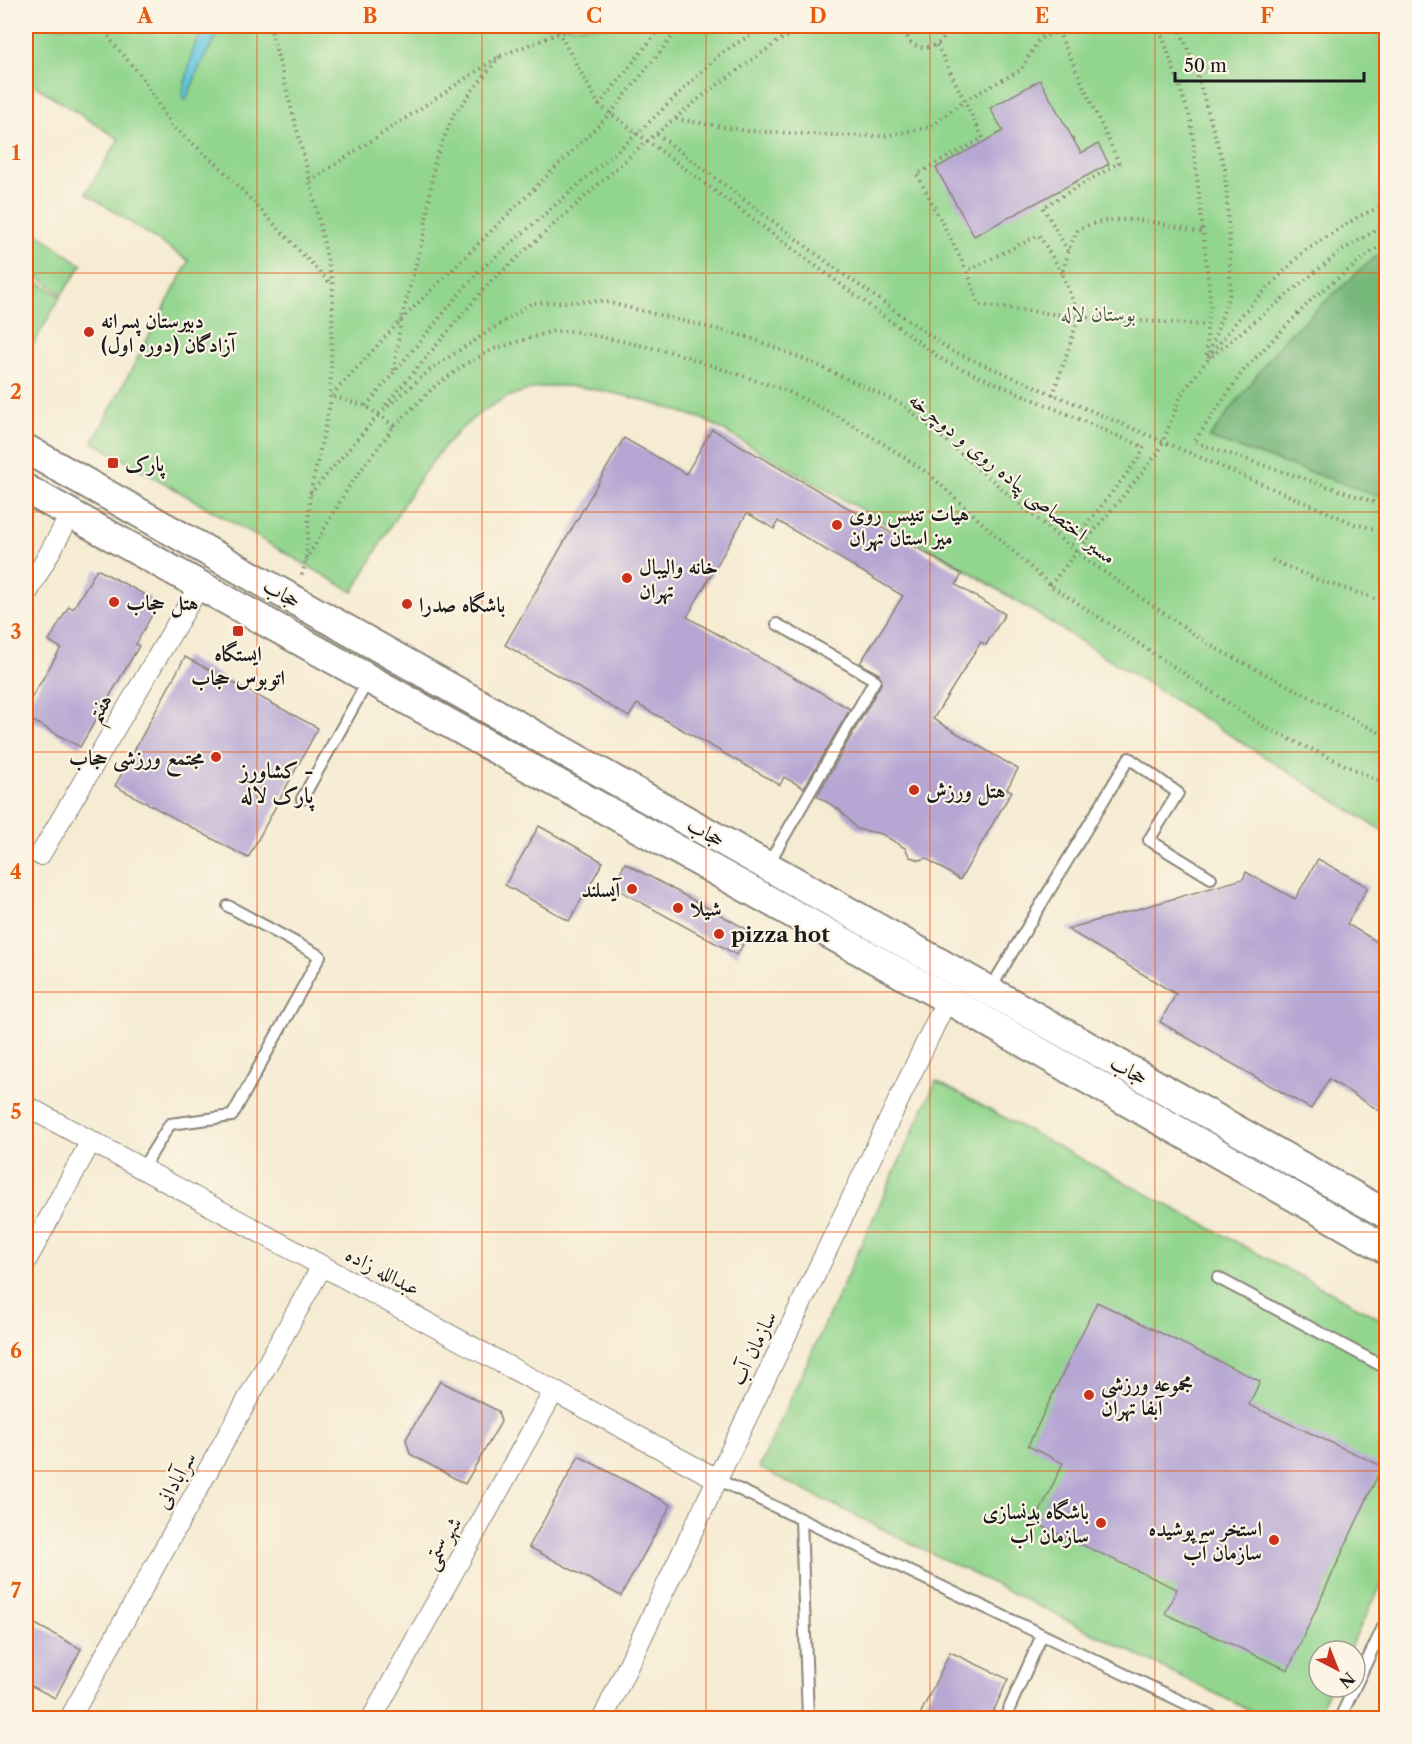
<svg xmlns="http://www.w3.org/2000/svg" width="1412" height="1744" font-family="'Libre Caslon Text',Amiri,serif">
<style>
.green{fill:#92d58e;stroke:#577855;stroke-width:1.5}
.forest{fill:#75b679;stroke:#48694a;stroke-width:1.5}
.water{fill:#61c7de;stroke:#3e727d;stroke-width:1.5}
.building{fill:#b5a6d3}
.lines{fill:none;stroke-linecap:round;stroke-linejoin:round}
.service-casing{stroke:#898478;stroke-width:14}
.minor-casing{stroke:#898478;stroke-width:22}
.secondary-casing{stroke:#898478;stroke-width:32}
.path{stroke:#898478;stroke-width:4;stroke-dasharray:1.5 4.5;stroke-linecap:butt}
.service{stroke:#fff;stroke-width:10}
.minor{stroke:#fff;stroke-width:20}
.secondary{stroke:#fff;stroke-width:28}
.grid{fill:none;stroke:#e8590c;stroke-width:1.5;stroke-opacity:0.55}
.poi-dot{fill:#c8321e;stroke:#fcf5e5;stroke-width:2}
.labels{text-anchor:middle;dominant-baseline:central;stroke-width:4.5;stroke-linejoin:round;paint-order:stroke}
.park-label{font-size:21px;fill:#455d44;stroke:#fcf5e5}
.poi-label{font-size:21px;font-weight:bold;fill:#1c1c1c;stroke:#fcf5e5;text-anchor:start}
.street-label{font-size:21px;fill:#1c1c1c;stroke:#fcf5e5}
.neighbourhood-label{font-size:22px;font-weight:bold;fill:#1c1c1c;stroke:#fcf5e5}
.neatline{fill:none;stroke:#e8590c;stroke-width:2}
.grid-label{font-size:20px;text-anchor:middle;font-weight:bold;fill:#e8590c}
</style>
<rect width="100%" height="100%" fill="#fcf5e5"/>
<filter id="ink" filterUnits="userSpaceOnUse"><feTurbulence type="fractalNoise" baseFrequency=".0167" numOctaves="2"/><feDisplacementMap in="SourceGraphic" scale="12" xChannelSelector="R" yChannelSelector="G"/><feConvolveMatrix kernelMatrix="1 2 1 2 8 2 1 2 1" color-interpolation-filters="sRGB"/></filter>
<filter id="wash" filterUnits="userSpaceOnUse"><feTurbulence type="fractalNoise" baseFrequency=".008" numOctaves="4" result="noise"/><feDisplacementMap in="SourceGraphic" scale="24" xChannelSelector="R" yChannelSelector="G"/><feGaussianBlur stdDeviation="1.35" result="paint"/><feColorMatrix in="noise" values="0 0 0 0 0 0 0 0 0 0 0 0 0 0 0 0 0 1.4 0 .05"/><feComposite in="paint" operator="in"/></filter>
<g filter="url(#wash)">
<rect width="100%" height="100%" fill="#f6ebd3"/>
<g class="green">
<path d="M26,26h1360v807l-416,-261 -267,-153c-41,-13 -83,-27 -125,-32 -119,-15 -175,121 -225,205l-260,-150 96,-181 -103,-68 33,-54 -93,-59z"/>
<path d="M26,225l56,40 -20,29 -36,-26z"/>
<path d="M26,275l35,21 -35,61z"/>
<path d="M936,1081l450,241v254l-38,75h-29v36h11l-16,31h-49l-506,-250z"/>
</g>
<path class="forest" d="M1386,252v246l-177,-60 76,-100 89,-80z"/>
<path class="water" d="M203,26h20l-22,37 -15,37 -4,-3 11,-47z"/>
<g id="blocks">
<g class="building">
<path d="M1040,80l41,73 17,-9 11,20 -135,72 -38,-68 67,-37 -13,-23z"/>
<path d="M712,429l250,145 -6,11 49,29 -19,31 -5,-3 -48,77 85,50 -11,20 5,2 -52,89 -34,-22 -6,2 -10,-3 -5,-9 -23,-14 -25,-5 -17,-19 -23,-14 64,-112 -2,-10 -19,-11 43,-67 -125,-75 -4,8 -27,-16 -60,104 163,92 -46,79 -20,-11 -4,8 -143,-81 -8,13 -124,-72 119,-207 62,36z"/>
<path d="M97,569l52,28 4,16 -17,31 3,2 -59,101 -54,-30v-10l35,-59 -12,-7 20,-35 4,3z"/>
<path d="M185,657l133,71 -70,130 -133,-72z"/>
<path d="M539,826l64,36 -34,59 -64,-36z"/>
<path d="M1318,859l50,28 -21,37 39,23v168l-57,-36 -18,30 -151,-87 16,-28 -109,-65 176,-50 3,-7 49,27z"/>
<path d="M625,863l125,68 -13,24 -124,-68z"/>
<path d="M1097,1302l163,79 -11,24 133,61 -94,204 -123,-56 12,-25 -142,-66 28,-60 -35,-17z"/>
<path d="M440,1381l58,30 3,11 -36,62 -55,-30 -4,-15z"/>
<path d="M579,1456l92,49 -50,91 -92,-49z"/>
<path d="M26,1619l55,30 -26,49 -29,-15z"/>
<path d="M950,1652l58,27 -18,40h-72z"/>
</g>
</g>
</g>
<g filter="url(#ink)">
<use href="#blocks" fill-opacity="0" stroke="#898478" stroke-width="1.5"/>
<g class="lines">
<defs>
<g id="service">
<path d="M302,799l67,-120"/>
<path d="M767,866l108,-186 -98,-56"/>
<path d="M989,991l140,-233 49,35 -29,47 62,38"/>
<path d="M142,1169l28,-45 62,-8 88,-160 -92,-50"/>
<path d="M1218,1278l168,90"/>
<path d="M717,1479l499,239"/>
<path d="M801,1519l7,199"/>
<path d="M1005,1718l37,-83"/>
<path d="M1340,1718l46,-97"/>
</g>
<g id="minor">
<path d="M26,595l45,-81"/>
<path d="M40,855l160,-270"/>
<path d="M26,1106l691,373"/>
<path d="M26,1261l65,-120"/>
<path d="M70,1718l252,-452"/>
<path d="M372,1718l182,-327"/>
<path d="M603,1718l344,-719"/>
</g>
<g id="secondary">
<path d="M26,449l1360,765"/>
<path d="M26,489l921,510 439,250"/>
</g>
</defs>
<use href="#service" class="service-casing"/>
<use href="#minor" class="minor-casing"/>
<use href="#secondary" class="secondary-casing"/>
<g class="path">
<path d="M102,26l11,17 29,34 29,48 49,42 111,117"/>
<path d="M270,26l40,155 23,104 -3,120 -20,89 -4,66 -4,15"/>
<path d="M555,26l44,79 345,256 200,86 -6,12 -68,87"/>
<path d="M902,26l8,16c16,12 35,3 39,-16"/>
<path d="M1178,26l14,32 33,111 5,83v41l-22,64"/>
<path d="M1058,31l61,132 -76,44 25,44"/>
<path d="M937,45l46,93 -66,36 50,97"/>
<path d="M599,105l63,-79"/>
<path d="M676,119l71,12 80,4 58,1 45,-9 35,-27 56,-30 18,-31 32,-13"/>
<path d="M657,134l182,137 113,80 403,173 31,8"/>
<path d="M310,181l190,-125 68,-26 2,-4"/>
<path d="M1386,241l-71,55 -72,75 -49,71 192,64"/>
<path d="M1062,273l-23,-38 -72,36 12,34 100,12 128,8"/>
<path d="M1212,356l129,-105 45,-27"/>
<path d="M1209,357l33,-43 62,-63 54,-34 28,-13"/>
<path d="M394,370l7,-50 23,-86 11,-74 19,-46 46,-58"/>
<path d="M1053,395l26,-78 -17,-44 8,-27 8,-17c41,-18 82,-6 125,4"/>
<path d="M386,405l102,-121 152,-137 66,-54 74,-53 32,-14"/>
<path d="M366,406l111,-133 161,-140 81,-78 45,-29"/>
<path d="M379,414l52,-45 101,-66 70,-2 146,36 58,23 98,45 173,148 134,93 175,90"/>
<path d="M394,426l-28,-20 -35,-10 70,-76 209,-206 71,-88"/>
<path d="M310,494l70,-81"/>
<path d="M306,560l42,-72 46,-62 42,-41 33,-23 25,-13 59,-18h20l99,21 115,39 47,23 53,32 42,28 121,111 218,144 118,55"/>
<path d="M1272,560l46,20 68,22"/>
<path d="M1050,585l109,-133 22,-57 26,-35v-35l4,-19 -20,-185 -32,-95"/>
</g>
<use href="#service" class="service"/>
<use href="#minor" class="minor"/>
<use href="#secondary" class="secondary"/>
</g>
</g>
<path class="grid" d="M257,26v1692M482,26v1692M706,26v1692M930,26v1692M1155,26v1692M26,273h1360M26,512h1360M26,752h1360M26,992h1360M26,1232h1360M26,1471h1360"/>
<g class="poi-dot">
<circle cx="89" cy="332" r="6"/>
<rect x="107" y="457" width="12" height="12" rx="3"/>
<circle cx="837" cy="525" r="6"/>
<circle cx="627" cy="578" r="6"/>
<circle cx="114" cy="602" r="6"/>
<circle cx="407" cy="604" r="6"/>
<rect x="232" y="625" width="12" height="12" rx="3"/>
<circle cx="216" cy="757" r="6"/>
<circle cx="914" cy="790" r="6"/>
<circle cx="632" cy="889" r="6"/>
<circle cx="678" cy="908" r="6"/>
<circle cx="719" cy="934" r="6"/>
<circle cx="1089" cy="1395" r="6"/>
<circle cx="1101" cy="1523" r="6"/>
<circle cx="1274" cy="1540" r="6"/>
</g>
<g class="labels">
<g class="park-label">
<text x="1098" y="313">بوستان لاله</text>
</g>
<g class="poi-label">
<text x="101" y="320">دبيرستان پسرانه<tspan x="101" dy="24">آزادگان (دوره اول)</tspan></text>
<text x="125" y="463">پارک</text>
<text x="849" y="513">هیات تنیس روی<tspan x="849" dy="24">میز استان تهران</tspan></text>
<text x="639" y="566">خانه والیبال<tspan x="639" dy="24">تهران</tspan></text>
<text x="126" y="602">هتل حجاب</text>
<text x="419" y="604">باشگاه صدرا</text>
<text x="238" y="653" text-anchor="middle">ایستگاه<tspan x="238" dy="24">اتوبوس حجاب</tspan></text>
<text x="204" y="757" text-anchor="end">مجتمع ورزشی حجاب</text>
<text x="926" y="790">هتل ورزش</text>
<text x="620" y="889" text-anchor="end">آیسلند</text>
<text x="690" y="908">شیلا</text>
<text x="731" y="934">pizza hot</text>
<text x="1101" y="1383">مجموعه ورزشی<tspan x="1101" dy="24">آبفا تهران</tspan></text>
<text x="1089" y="1511" text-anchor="end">باشگاه بدنسازی<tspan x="1089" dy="24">سازمان آب</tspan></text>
<text x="1262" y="1528" text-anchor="end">استخر سرپوشیده<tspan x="1262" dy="24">سازمان آب</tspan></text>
</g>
<g class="street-label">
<text transform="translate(1013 478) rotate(39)">مسیر اختصاصی پیاده روی و دوچرخه</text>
<text transform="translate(282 593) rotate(30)">حجاب</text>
<text transform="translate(99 708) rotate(-59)">هفتم</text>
<text transform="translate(706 832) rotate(29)">حجاب</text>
<text transform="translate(1129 1070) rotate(29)">حجاب</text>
<text transform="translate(383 1271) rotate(28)">عبدالله زاده</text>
<text transform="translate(753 1348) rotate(-64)">سازمان آب</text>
<text transform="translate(175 1480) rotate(-61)">سرآبادانی</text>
<text transform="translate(442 1543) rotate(-61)">شهرستمی</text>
</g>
<g class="neighbourhood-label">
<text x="277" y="770">کشاورز -<tspan x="277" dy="25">پارک لاله</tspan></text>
</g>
</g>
<rect width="1412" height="1744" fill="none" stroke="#fcf5e5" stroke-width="66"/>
<g transform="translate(1337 1669) rotate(138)"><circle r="28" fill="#fcf5e5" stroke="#a29e95" stroke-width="1.5"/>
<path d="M0-4.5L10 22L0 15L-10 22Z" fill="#c8321e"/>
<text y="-9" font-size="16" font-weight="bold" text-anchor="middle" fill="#1c1c1c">N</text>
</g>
<path d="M1175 72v9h189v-9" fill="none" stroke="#1c1c1c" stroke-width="3"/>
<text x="1184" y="72" font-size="18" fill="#1c1c1c" stroke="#fcf5e5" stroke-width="4.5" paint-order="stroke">50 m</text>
<rect x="33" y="33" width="1346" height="1678" class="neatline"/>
<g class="grid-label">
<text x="145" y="23">A</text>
<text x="370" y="23">B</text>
<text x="594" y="23">C</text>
<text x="818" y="23">D</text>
<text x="1042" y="23">E</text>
<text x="1267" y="23">F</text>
<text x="16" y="160">1</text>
<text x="16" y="399">2</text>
<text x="16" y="639">3</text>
<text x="16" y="879">4</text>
<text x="16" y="1119">5</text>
<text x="16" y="1358">6</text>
<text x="16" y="1598">7</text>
</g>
</svg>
